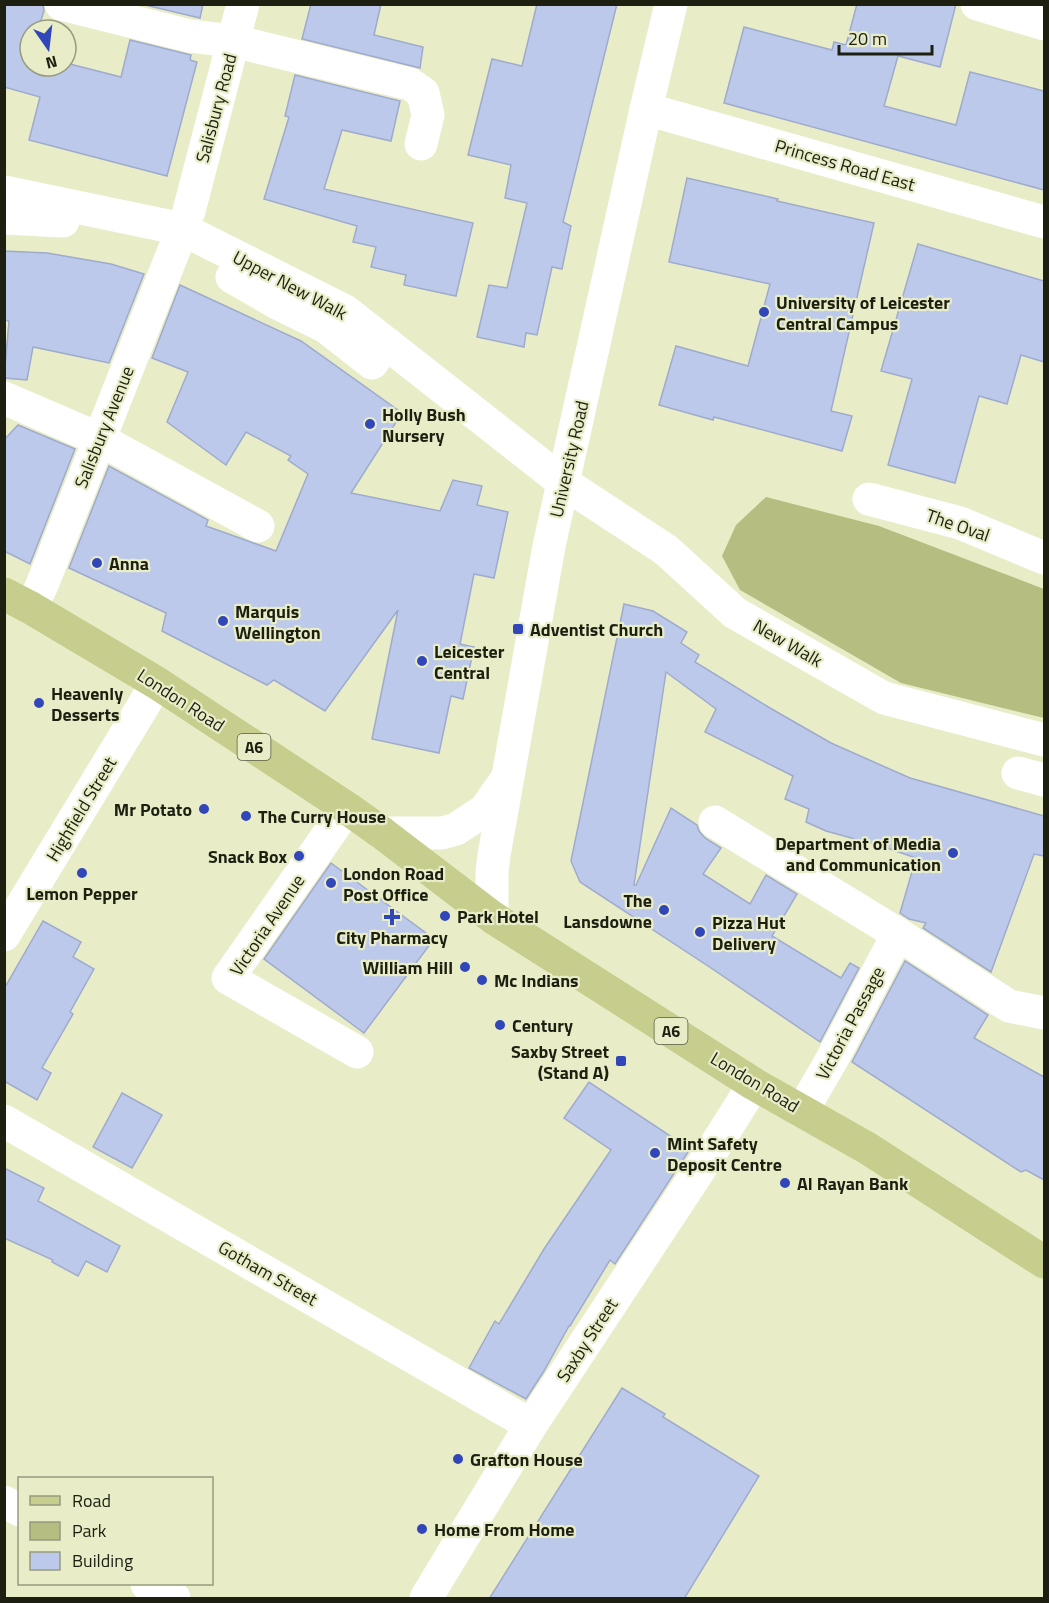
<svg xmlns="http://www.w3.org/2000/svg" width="1049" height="1603" font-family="'Titillium Web',sans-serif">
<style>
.green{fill:#b6bd80}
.building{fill:#bcc9eb;stroke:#9fabcc;stroke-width:1.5}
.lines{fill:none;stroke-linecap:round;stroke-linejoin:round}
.minor{stroke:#fff;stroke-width:33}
.major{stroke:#c7cd8d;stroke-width:33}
.poi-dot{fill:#3147b9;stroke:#e8edc8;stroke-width:2}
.labels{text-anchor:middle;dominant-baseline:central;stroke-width:4.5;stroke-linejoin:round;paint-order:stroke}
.shield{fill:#e8edc8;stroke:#5a5d48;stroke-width:1.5}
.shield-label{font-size:16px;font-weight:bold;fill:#1d1f11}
.street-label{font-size:18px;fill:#1d1f11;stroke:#e8edc8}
.poi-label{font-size:18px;font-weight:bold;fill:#1d1f11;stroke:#e8edc8;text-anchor:start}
</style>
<rect width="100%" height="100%" fill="#e8edc8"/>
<path class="green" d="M766,497l113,29 165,63v129l-143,-35 -161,-93 -18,-34 14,-31z"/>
<g class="building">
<path d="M4,4h39l1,7 -6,19h-8v36h36v-3l55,14 9,-37 61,15 -1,5 7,2 -30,114 -138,-36 11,-43 -36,-10z"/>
<path d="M141,4h62l-3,14z"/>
<path d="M311,4h70l-7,31 49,12 -3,21 -118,-29z"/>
<path d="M537,4h80l-54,218 8,4 -9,43 -10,-2 -15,68 -11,-2 -2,14 -47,-10 12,-52 18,3 20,-85 -22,-5 6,-33 -43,-10 24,-96 30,7z"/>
<path d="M857,4h99l-16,63 -42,-11 -14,50 72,19 14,-53 74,19v99l-320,-87 20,-76 88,23 2,-8 12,3z"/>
<path d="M295,75l105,26 -9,40 -49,-11 -18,59 149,34 -17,73 -52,-11 2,-10 -35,-8 5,-20 -23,-5 4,-16 -93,-27 25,-82 -4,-1z"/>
<path d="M687,178l91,21 -1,2 97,22 -43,188 21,5 -10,35 -128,-34 -1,3 -54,-15 17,-59 72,20 22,-82 -101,-22z"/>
<path d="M918,244l126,37v81l-23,-7 -14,49 -28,-8 -24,87 -67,-18 24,-86 -31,-8z"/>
<path d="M4,251l43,2 64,11 33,10 -35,89 -76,-16 -6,33 -23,-2 5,-57 -5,-1z"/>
<path d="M180,285l121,56 101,72 -51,80 89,18 13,-31 29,6 -5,19 31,7 -14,66 -20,-4 -14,70 14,3 -11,52 -12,-3 -12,57 -67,-14 26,-129 -73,101 -51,-31 -7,5 -105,-54 4,-18 -97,-45 40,-102 99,54 -2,6 70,25 32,-77 -20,-14 3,-4 -45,-24 -20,33 -59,-43 21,-50 -36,-14z"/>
<path d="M18,425l57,24 -45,115 -26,-13v-111z"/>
<path d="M624,604l29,7 34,21 -6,11 18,12 -4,7 75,46 61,35 79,35 134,38v40l-10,-2 -43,118 -68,-44 3,-5 -17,-4 -9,-6 16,-55 -32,-11 -58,-16 -20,-9 3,-13 -24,-10 8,-23 -88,-44 11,-23 -50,-37 -32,213h2l35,-77 26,17 2,6 6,7 16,10 -18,26 47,30 16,-29 31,19 -25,42 69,42 9,-15 9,5 -39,74 -109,-74 -131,-86 -9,-21z"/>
<path d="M331,863l103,76 -70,94 -100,-74z"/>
<path d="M43,921l38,21 -8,15 21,12 -24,43 3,2 -31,54 9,5 -14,27 -33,-19v-92z"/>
<path d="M905,961l83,54 -14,23 70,39v103l-18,-10 -5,2 -169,-110z"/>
<path d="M589,1082l101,67 -75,115 -5,-4 -40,66h-1l-25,45 -18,28 -57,-31 26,-47 4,3 45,-75 67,-99 -47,-32z"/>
<path d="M122,1093l40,22 -30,53 -39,-21z"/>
<path d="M4,1168l40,20 -6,13 82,45 -13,26 -21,-11 -8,15 -26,-14 1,-2 -49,-22z"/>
<path d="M622,1388l43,26 -2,3 96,59 -75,123h-195z"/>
</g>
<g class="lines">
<g class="minor">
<path d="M61,4l129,32 43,5 177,43 13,9 5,22 -7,29"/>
<path d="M977,4l67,20"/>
<path d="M646,109l398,113"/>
<path d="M4,192l178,37 163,82 219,172 102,67 69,63 149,85 160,42"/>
<path d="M189,211l54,-207"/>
<path d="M4,218l59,3"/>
<path d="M232,277l47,27 47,23 46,36 14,-20"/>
<path d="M4,398l95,41 159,87"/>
<path d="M869,499l91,24 84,35"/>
<path d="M31,608l11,-23 134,-340"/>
<path d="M1018,773l26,7"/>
<path d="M347,808l-119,170 129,74"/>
<path d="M715,822l183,112 111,72 35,7"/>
<path d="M382,833h60l14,-4 29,-19 21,-30"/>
<path d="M492,917v-45l2,-17 55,-309 97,-437 25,-105"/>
<path d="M4,935l153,-252"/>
<path d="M802,1111l29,-50 67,-127"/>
<path d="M4,1121l527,304"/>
<path d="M4,1502l16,8"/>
<path d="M147,1584l27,14"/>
<path d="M426,1598l105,-173 186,-282 37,-59"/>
</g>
<path class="major" d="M4,594l27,14 126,75 190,125 35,25 110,84 262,167 113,64 177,114"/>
</g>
<g class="poi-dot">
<circle cx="764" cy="312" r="6"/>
<circle cx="370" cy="424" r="6"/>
<circle cx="97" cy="563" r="6"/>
<circle cx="223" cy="621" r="6"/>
<rect x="512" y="623" width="12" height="12" rx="3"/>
<circle cx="422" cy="661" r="6"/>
<circle cx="39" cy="703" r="6"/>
<circle cx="204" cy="809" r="6"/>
<circle cx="246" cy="816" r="6"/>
<circle cx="953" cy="853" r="6"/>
<circle cx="299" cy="856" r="6"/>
<circle cx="82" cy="873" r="6"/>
<circle cx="331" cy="883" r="6"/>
<circle cx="664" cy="910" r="6"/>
<circle cx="445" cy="916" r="6"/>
<path d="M389 908h6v6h6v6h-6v6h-6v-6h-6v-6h6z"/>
<circle cx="700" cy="932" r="6"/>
<circle cx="465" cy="967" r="6"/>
<circle cx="482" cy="980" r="6"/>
<circle cx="500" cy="1025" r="6"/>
<rect x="615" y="1055" width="12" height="12" rx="3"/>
<circle cx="655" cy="1153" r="6"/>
<circle cx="785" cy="1183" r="6"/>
<circle cx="458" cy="1459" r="6"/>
<circle cx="422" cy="1529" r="6"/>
</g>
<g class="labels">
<g class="shield">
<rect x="237.5" y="734" width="33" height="26" rx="4.5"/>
<rect x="654.5" y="1018" width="33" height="26" rx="4.5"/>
</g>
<g class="shield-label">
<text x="254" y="747">A6</text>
<text x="671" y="1031">A6</text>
</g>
<g class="street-label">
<text transform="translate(216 108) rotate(-75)">Salisbury Road</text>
<text transform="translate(845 165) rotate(16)">Princess Road East</text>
<text transform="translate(290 285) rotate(28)">Upper New Walk</text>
<text transform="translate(104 427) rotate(-68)">Salisbury Avenue</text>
<text transform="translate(569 459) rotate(-77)">University Road</text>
<text transform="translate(958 525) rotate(19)">The Oval</text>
<text transform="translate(788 643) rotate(30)">New Walk</text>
<text transform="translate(181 700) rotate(33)">London Road</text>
<text transform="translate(81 809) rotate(-59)">Highfield Street</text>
<text transform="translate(267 925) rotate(-56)">Victoria Avenue</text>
<text transform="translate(850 1023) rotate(-62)">Victoria Passage</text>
<text transform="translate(755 1082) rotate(31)">London Road</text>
<text transform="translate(268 1273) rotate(30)">Gotham Street</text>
<text transform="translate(587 1340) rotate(-57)">Saxby Street</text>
</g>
<g class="poi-label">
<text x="776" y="302">University of Leicester<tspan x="776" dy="21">Central Campus</tspan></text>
<text x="382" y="414">Holly Bush<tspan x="382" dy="21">Nursery</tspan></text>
<text x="109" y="563">Anna</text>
<text x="235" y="611">Marquis<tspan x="235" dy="21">Wellington</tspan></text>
<text x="530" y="629">Adventist Church</text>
<text x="434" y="651">Leicester<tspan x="434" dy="21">Central</tspan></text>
<text x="51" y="693">Heavenly<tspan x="51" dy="21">Desserts</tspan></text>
<text x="192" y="809" text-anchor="end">Mr Potato</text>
<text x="258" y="816">The Curry House</text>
<text x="941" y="843" text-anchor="end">Department of Media<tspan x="941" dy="21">and Communication</tspan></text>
<text x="287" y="856" text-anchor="end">Snack Box</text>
<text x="343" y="873">London Road<tspan x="343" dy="21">Post Office</tspan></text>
<text x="82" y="893" text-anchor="middle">Lemon Pepper</text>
<text x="652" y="900" text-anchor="end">The<tspan x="652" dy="21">Lansdowne</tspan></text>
<text x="457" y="916">Park Hotel</text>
<text x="712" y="922">Pizza Hut<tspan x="712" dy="21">Delivery</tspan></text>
<text x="392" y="937" text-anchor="middle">City Pharmacy</text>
<text x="453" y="967" text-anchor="end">William Hill</text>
<text x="494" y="980">Mc Indians</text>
<text x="512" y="1025">Century</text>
<text x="609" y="1051" text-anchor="end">Saxby Street<tspan x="609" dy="21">(Stand A)</tspan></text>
<text x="667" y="1143">Mint Safety<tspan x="667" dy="21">Deposit Centre</tspan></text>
<text x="797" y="1183">Al Rayan Bank</text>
<text x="470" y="1459">Grafton House</text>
<text x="434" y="1529">Home From Home</text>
</g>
</g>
<rect width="1049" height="1603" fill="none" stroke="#1d1f11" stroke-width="12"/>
<rect x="18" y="1477" width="195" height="108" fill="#e8edc8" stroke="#979b7f" stroke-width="1.5"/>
<rect x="30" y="1496" width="30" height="9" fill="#c7cd8d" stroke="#979b7f" stroke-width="1.5"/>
<text x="72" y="1507" font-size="18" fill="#1d1f11">Road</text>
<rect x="30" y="1522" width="30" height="18" fill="#b6bd80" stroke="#979b7f" stroke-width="1.5"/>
<text x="72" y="1537" font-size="18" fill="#1d1f11">Park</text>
<rect x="30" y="1552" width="30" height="18" fill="#bcc9eb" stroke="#979b7f" stroke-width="1.5"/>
<text x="72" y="1567" font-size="18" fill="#1d1f11">Building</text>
<g transform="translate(48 48) rotate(166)"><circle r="28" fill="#e8edc8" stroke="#979b7f" stroke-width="1.5"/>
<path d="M0-4.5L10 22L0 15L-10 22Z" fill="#3147b9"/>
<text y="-9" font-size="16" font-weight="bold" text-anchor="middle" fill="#1d1f11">N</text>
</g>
<path d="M839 45v9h93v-9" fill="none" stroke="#1d1f11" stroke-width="3"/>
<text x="848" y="45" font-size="18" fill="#1d1f11" stroke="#e8edc8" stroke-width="4.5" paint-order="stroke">20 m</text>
</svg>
